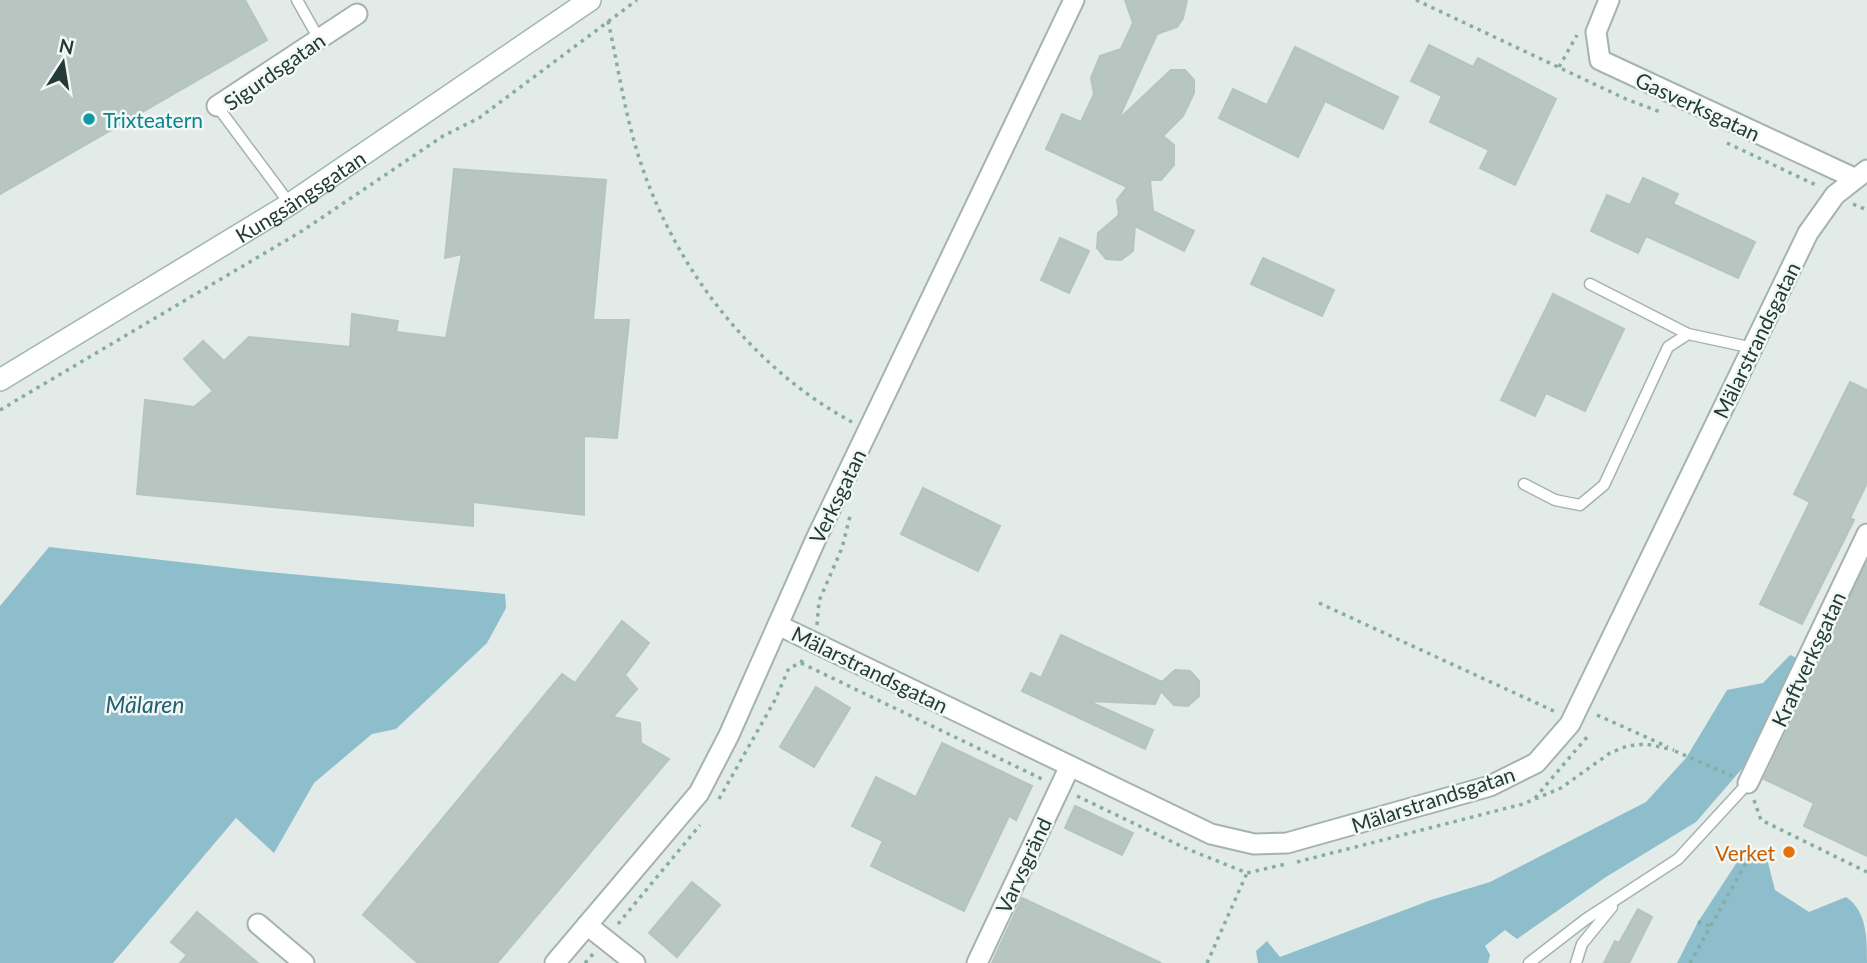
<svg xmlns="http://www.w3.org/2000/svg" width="1867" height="963" font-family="Lato,sans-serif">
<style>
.water{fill:#8ebecc}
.building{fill:#b7c6c1;stroke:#b5c4bf;stroke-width:2}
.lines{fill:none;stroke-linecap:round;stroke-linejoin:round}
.service-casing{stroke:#a5b3af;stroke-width:13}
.minor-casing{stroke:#a5b3af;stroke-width:23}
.secondary-casing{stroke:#a1b6b0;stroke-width:24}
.path{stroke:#85ada3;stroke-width:3.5;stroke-dasharray:3.5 5;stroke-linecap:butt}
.service{stroke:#fff;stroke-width:10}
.minor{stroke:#fff;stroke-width:19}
.secondary{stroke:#fff;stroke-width:21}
.culture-dot{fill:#0f9aa8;stroke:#f2f8f5;stroke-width:2.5}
.food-dot{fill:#e8710a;stroke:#f2f8f5;stroke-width:2.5}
.labels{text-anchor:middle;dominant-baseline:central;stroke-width:5;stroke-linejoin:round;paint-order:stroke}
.street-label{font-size:21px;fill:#233b36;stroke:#f2f8f5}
.culture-label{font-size:21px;fill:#0d838f;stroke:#f2f8f5;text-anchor:start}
.food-label{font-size:21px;fill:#c56008;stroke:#f2f8f5;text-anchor:end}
.water-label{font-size:23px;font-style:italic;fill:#225f73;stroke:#f2f8f5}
</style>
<rect width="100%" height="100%" fill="#e2ebe8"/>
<g class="water">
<path d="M49,547l209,24 247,23 1,14 -19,35 -91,86 -24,5 -58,49 -40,70 -38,-35 -123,145h-113v-357z"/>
<path d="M1790,655l12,5 -42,88 -64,74 -90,55 -89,62 -12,-9 -20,16 5,9 -2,8h-230l-2,-12 11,-10 13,16 151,-57 59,-18 156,-80 40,-44 41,-68 36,-7z"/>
<path d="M1765,851l10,39 34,22 37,-15c21,14 21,41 21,66h-190l21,-41 41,-63z"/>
</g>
<g class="building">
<path d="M0,0h245l22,40 -267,154z"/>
<path d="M1125,0h62l-4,18 -6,9 -20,7 -39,86 53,-50h14l9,10v13l-11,23 -20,20 11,9v20l-13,15h-11l3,31 41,20 -10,20 -49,-25 -2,25 -12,9 -15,-1 -9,-11 1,-15 21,-18 -2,-15 10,-13 -81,-38 16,-35 19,8 13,-28 -3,-16 9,-22 21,-7 12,-26z"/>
<path d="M1429,45l44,22 5,-9 78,41 -41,86 -35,-17 9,-18 -59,-28 12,-26 -31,-15z"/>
<path d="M1295,47l103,50 -15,32 -58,-28 -27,56 -79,-39 14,-29 34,16z"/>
<path d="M454,169l152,11 -13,140h36l-12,118 -33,-2v79l-111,-13v24l-336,-32 8,-94 49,7 19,-16 -29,-32 19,-18 21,20 25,-24 101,10 2,-33 46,7 -2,11 50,6 16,-84 -17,4z"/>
<path d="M1643,178l35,16 -5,10 82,38 -17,36 -92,-42 -8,17 -47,-22 16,-36 23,10z"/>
<path d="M1060,238l29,13 -20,42 -28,-13z"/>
<path d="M1263,258l71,32 -12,26 -71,-32z"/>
<path d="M1553,294l71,35 -39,82 -39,-18 -11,23 -34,-16z"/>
<path d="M1850,382l17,8v93l-17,35 4,2 -52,104 -42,-20 50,-102 -16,-8z"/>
<path d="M923,488l77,38 -22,45 -77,-37z"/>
<path d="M1867,562v294l-63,-30 10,-23 -50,-24z"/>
<path d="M622,621l27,22 -24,32 12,14 -24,28 27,6 1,20 28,16 -172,204h-79l-55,-48 199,-241 13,9z"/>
<path d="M1061,635l101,47 13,-12 15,1 9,10v15l-11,10 -14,-1 -13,-14 -6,13 -67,-3 65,29 -8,19 -123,-58 9,-18 10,5z"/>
<path d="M816,687l34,21 -36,59 -34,-20z"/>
<path d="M942,743l90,43 -16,34 -7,-4 -45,95 -93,-45 12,-25 -31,-15 24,-49 40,20z"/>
<path d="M1075,806l58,27 -11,22 -57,-27z"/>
<path d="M692,882l28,23 -43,52 -28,-24z"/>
<path d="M1022,898l139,65h-169z"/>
<path d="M1638,909l14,8 -23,46h-25l11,-22 4,2z"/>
<path d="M197,912l61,51h-78l7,-8 -16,-13z"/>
</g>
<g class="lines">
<defs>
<g id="service">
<path d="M297,0l22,39"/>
<path d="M217,106l73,98"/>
<path d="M1590,284l98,50"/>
<path d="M1524,484l31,16 25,5 24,-20 64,-138 20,-13 65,14"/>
<path d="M1529,963l57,-44 92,-60 70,-76"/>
<path d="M1576,963l6,-19 30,-37"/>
</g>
<g id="minor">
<path d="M1609,0l-13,32 4,28 254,118"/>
<path d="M217,106l140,-92"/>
<path d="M778,625l433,209 43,10 33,-1 203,-57 46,-23 34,-39 238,-491 27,-38 32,-25"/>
<path d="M1748,783l119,-249"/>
<path d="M258,924l46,39"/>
<path d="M587,925l48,38"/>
<path d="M555,963l144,-170 30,-58 86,-194 259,-541"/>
<path d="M977,963l93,-197"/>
</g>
<g id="secondary">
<path id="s1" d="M0,380l290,-176 300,-204"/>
</g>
</defs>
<use href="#service" class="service-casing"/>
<use href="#minor" class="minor-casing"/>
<use href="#secondary" class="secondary-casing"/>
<g class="path">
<path d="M1416,0l210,99 37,14"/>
<path d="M608,21c9,40 15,81 26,120 32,115 112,224 218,281"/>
<path d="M1559,67l18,-32"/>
<path d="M1727,143l91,43"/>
<path d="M1853,204l14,6"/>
<path d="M0,410l302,-179 141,-95 36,-18 158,-118"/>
<path d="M1319,603l237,109"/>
<path d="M817,625l2,-24 23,-53 8,-32"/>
<path d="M801,663l241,116"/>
<path d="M1597,715l71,32"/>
<path d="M1675,751l57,25"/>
<path d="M1077,796l108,52 62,25 39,-9"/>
<path d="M1535,798l52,-61"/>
<path d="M719,799l56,-99 14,-32 12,-5 2,-5"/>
<path d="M1754,800l7,20 106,52"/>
<path d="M1297,862l226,-58 38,-16 49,-35 17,-7 19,-2 28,6"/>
<path d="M1698,922l12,4"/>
<path d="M618,924l82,-99"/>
<path d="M585,963l8,-9"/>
<path d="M1207,963l40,-90"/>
<path d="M1690,963l56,-100"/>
</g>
<use href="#service" class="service"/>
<use href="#minor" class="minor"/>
<use href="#secondary" class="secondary"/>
</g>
<circle class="culture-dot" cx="89" cy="119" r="7"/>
<circle class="food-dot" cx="1789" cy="852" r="7"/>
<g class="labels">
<g class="street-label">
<text transform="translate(274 71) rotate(-35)">Sigurdsgatan</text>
<text transform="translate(1698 106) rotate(25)">Gasverksgatan</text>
<text stroke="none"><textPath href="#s1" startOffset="352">Kungsängsgatan</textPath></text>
<text transform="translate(1756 340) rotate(-64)">Mälarstrandsgatan</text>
<text transform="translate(837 496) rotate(-64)">Verksgatan</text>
<text transform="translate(1808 659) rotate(-65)">Kraftverksgatan</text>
<text transform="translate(870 669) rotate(26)">Mälarstrandsgatan</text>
<text transform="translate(1433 799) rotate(-18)">Mälarstrandsgatan</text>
<text transform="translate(1023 865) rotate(-65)">Varvsgränd</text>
</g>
<g class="culture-label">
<text x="103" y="119">Trixteatern</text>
</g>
<g class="food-label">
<text x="1775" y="852">Verket</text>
</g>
<g class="water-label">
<text x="145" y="704">Mälaren</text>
</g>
</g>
<g transform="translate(63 63) rotate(12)" stroke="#f2f8f5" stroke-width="5" paint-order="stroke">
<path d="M0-5L12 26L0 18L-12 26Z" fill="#233b36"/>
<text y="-10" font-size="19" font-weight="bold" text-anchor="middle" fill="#233b36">N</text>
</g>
</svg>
